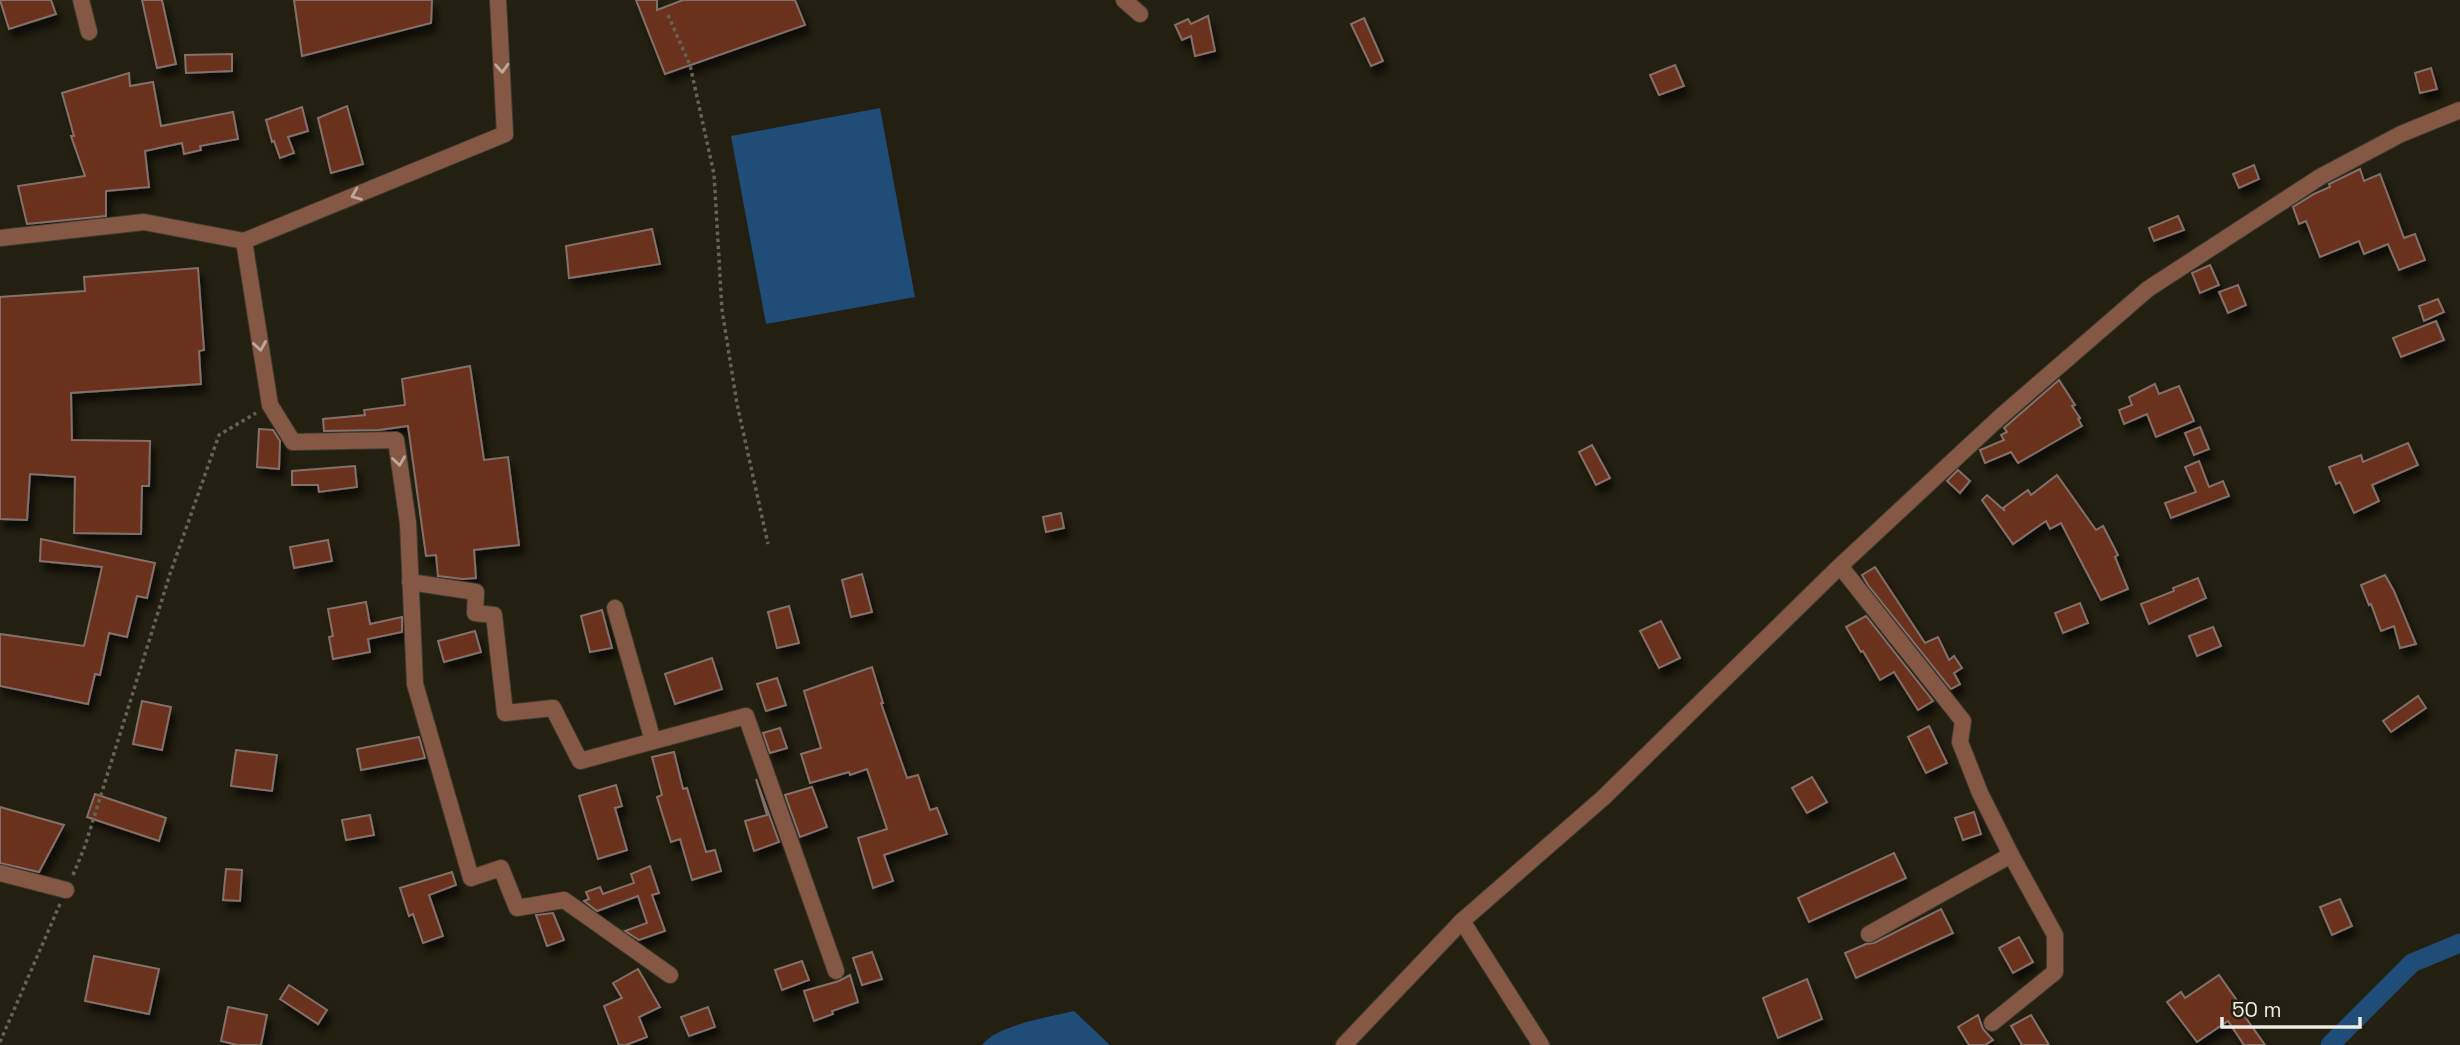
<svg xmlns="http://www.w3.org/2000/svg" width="2460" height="1045" font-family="'Space Grotesk',sans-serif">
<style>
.water{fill:#204c78}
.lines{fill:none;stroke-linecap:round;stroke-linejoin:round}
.canal{stroke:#204c78;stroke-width:19}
.building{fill:#6b311d;stroke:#83706a;stroke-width:2;filter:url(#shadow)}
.street-casing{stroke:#403c2e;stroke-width:18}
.path{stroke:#666256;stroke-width:3.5;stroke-dasharray:3.5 3.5;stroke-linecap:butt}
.street{stroke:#855846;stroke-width:16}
.oneway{stroke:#bfa99c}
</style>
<defs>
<filter id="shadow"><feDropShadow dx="4.5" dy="8" stdDeviation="3.5" flood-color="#0009"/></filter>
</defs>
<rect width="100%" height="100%" fill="#231f11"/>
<g class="water">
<path d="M880,108l35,189 -149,27 -35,-188z"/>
<path d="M1074,1011l36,34h-128c14,-20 68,-28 92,-34z"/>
</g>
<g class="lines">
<path class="canal" d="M2330,1045l82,-82 48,-20"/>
</g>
<g class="building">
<path d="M0,0h51l5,14 -47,15z"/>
<path d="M142,0h20l14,64 -19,4z"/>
<path d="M294,0h138l-1,23 -129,33z"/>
<path d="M636,0h21v10l26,-10h112l10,25 -140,49z"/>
<path d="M1208,16l7,35 -20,5 -4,-20 -9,4 -7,-15 13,-6 3,5z"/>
<path d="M1364,18l19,43 -12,5 -20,-42z"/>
<path d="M232,54v17l-46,2 -1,-18z"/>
<path d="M1675,65l9,21 -25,9 -9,-20z"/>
<path d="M2431,68l6,21 -17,4 -5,-20z"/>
<path d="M129,73l1,13 23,-4 8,44 72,-14 5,27 -38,7 1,4 -17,4 -2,-11 -37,8 4,36 -43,4v25l-79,8 -9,-38 67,-10 -14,-40h3l-12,-43z"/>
<path d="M347,106l16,58 -32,9 -13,-55z"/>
<path d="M302,107l6,24 -20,6 6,16 -14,5 -6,-17 -2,1 -6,-22z"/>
<path d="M2254,165l5,14 -20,9 -6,-14z"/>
<path d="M2360,169l4,12 16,-7 24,64 11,-4 10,26 -26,10 -11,-26 -24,10 -5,-13 -39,16 -14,-36 -7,3 -6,-17 21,-13 16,-7 -1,-3z"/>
<path d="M2178,216l6,14 -30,11 -5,-13z"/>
<path d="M652,229l8,35 -91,14 -3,-32z"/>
<path d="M2210,265l9,20 -19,8 -8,-20z"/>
<path d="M198,268l6,82 -5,1 2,33 -130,9 1,47 78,1 -1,45h-7l-1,48 -67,-1 1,-56 -45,-3 -3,46 -27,-1v-222l85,-6 -1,-14z"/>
<path d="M2238,285l8,20 -18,8 -9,-21z"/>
<path d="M2438,299l6,13 -20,9 -5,-15z"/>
<path d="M2436,321l8,19 -43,17 -8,-19z"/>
<path d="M470,366l14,94 24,-3 11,88 -45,5 2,28 -13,1 -25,-3 -2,-21 -10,1 -18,-130 -29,4 -55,1 -1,-12 42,-4 -1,-5 41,-5 -3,-26z"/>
<path d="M2059,380l16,25 -3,1 8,12 -2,1 4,7 -64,37 -7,-11 -26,11 -5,-13 24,-10 -3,-5 6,-3 -3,-4z"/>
<path d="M2155,384l4,10 20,-8 15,35 -38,16 -9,-23 -23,10 -5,-14 13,-5 -3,-8z"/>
<path d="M2200,427l9,22 -15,6 -9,-22z"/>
<path d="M259,429l14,1 7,11 -1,28 -22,-2z"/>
<path d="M2408,443l10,22 -46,20 7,16 -25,12 -14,-31 -4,2 -7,-17 32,-12 2,7z"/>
<path d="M1592,445l18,33 -14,7 -17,-33z"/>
<path d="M2199,461l10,26 14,-6 6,15 -58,22 -6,-15 31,-11 -11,-25z"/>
<path d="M355,466l2,21 -38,5 -1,-7h-26v-14z"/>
<path d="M1958,470l12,11 -10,12 -13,-12z"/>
<path d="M2057,475l39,55 7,-4 15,29 -3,2 13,32 -27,11 -40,-77 -11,6 -4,-8 -33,23 -31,-44 5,-5 18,16 -2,-3 25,-18 3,5z"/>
<path d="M1061,513l3,15 -18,4 -3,-15z"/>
<path d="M41,539l114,24 -8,35 -10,-2 -10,41 -18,-4 -9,42 -5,-1 -7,30 -88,-18v-52l84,12 18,-79 -62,-6z"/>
<path d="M328,540l4,21 -38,7 -4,-21z"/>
<path d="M1875,567l50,76 13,-6 11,23 5,-4 8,12 -8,5 6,11 -9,5 -83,-104 -6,-10z"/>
<path d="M862,574l10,38 -21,5 -9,-37z"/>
<path d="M2385,575l9,16 22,53 -16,4 -6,-22 -13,5 -10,-27 -2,1 -8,-20z"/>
<path d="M2198,578l8,20 -57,26 -8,-20 33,-13 -1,-3z"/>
<path d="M366,602l4,22 32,-7v15l-34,7 2,13 -37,7 -4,-22 4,-1 -5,-27z"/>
<path d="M2080,603l8,20 -25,10 -8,-20z"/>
<path d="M789,606l10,37 -22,5 -9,-36z"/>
<path d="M602,610l10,38 -22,4 -9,-36z"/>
<path d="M1866,616l67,85 -15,9 -24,-38 -14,8 -17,-29 -2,1 -15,-25z"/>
<path d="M1661,621l19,37 -21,10 -19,-37z"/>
<path d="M2213,627l8,19 -24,10 -8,-20z"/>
<path d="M475,631l6,21 -37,10 -6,-21z"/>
<path d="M712,658l10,31 -47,15 -10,-30z"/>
<path d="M872,667l11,36h-2l26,75 11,-3 12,35 7,-2 10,26 -63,21 9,26 -20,7 -15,-50 29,-9 -20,-60 -17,6 -1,-3 -39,11 -9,-29 20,-6 -17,-57z"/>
<path d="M777,678l9,27 -20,6 -9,-27z"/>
<path d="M2418,696l8,12 -35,24 -8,-11z"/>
<path d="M142,701l29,6 -9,43 -29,-6z"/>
<path d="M1929,726l18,37 -21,10 -18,-36z"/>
<path d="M780,728l7,20 -17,5 -7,-20z"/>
<path d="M419,737l6,21 -64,12 -4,-21z"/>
<path d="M236,750l41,5 -5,36 -41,-5z"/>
<path d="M674,752l9,37 4,-1 19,64 9,-2 6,21 -29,9 -12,-41 -9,3 -14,-45 5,-2 -10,-38z"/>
<path d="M1812,777l15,25 -20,11 -15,-25z"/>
<path d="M756,779l23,63 -25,9 -9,-30 22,-6z"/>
<path d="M616,785l6,21 -7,2 12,42 -29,9 -19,-63z"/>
<path d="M812,787l15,40 -27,10 -15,-42z"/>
<path d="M95,794l71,24 -7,23 -72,-24z"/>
<path d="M0,807l64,18 -25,47 -39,-9z"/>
<path d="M1974,812l7,22 -18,6 -8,-22z"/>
<path d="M370,815l4,20 -28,5 -4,-20z"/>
<path d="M1894,853l12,25 -97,44 -11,-24z"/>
<path d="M650,866l9,27 -7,2 13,36 -26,9 -14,-9 22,-8 -9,-27 -41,15 -13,-10 5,-2 -3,-7 14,-5 3,7 31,-11 -3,-9z"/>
<path d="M226,869l16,1 -2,31 -17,-1z"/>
<path d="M452,872l4,13 -27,10 14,41 -20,7 -10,-29 -4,2 -9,-28z"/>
<path d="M2340,899l12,27 -20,9 -12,-28z"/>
<path d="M1941,909l12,24 -97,45 -11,-25 21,-9 8,-1z"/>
<path d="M553,913l11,27 -17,6 -11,-31z"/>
<path d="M2019,937l14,25 -20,11 -14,-25z"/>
<path d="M872,952l10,27 -20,6 -9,-27z"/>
<path d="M94,956l65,13 -10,45 -64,-13z"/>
<path d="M802,961l7,19 -27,10 -7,-20z"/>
<path d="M638,969l22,38 -21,10 8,20 -21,8h-7l-15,-39 18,-8 -9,-15z"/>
<path d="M850,975l8,27 -26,9 1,3 -19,7 -10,-30 35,-10z"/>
<path d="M2219,975l19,27 -2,2 29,41h-21l-16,-24 -31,21 -30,-40 14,-10 4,6z"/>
<path d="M1807,979l15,40 -44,19 -15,-40z"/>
<path d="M289,985l38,25 -9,14 -38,-25z"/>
<path d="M228,1007l39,8 -6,30h-24l-16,-4z"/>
<path d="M708,1007l7,20 -26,9 -8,-19z"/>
<path d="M1978,1015l5,14 10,11 -8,5h-16l-11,-18z"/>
<path d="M2031,1015l18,30h-27l-11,-19z"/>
</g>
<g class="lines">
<defs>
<g id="street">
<path d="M81,0l8,32"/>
<path d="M498,0l7,134 -261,107 26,164 23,37 103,-2 12,83 7,161 56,194 30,-10 16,40 47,-8 106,75"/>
<path d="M1124,0l16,14"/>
<path d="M0,238l144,-16 100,19"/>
<path d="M1840,566l123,155 -3,21 20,51 31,62 -142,79"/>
<path d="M410,582l66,10 -1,21 19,2 11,98 48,-5 27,53 166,-45 90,255"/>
<path d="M615,608l38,133"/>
<path d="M0,873l66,17"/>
<path d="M1462,921l79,124"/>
<path d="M1992,1023l63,-51v-37l-44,-80"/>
<path d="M1344,1045l118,-124 141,-123 237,-232 159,-148 149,-129 172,-112 81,-43 59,-24"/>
</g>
</defs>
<use href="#street" class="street-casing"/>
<g class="path">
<path d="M668,15l22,50 24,109 8,136 15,94 31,140"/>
<path d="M73,875l12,-29 85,-272 49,-139 37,-22"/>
<path d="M0,1042l60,-138"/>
</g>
<use href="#street" class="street"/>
</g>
<defs><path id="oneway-chevron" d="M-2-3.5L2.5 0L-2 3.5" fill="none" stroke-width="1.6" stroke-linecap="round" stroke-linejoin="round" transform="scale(1.75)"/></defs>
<g class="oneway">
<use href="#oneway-chevron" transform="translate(502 68) rotate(87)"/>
<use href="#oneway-chevron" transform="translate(356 195) rotate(158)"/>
<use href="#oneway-chevron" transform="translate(260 346) rotate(81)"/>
<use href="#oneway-chevron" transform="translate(399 461) rotate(82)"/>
</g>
<path d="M2222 1017v10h138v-10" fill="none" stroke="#efece3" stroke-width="3.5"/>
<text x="2232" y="1017" font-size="21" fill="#efece3" stroke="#231f11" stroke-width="5" paint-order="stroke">50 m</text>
</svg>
